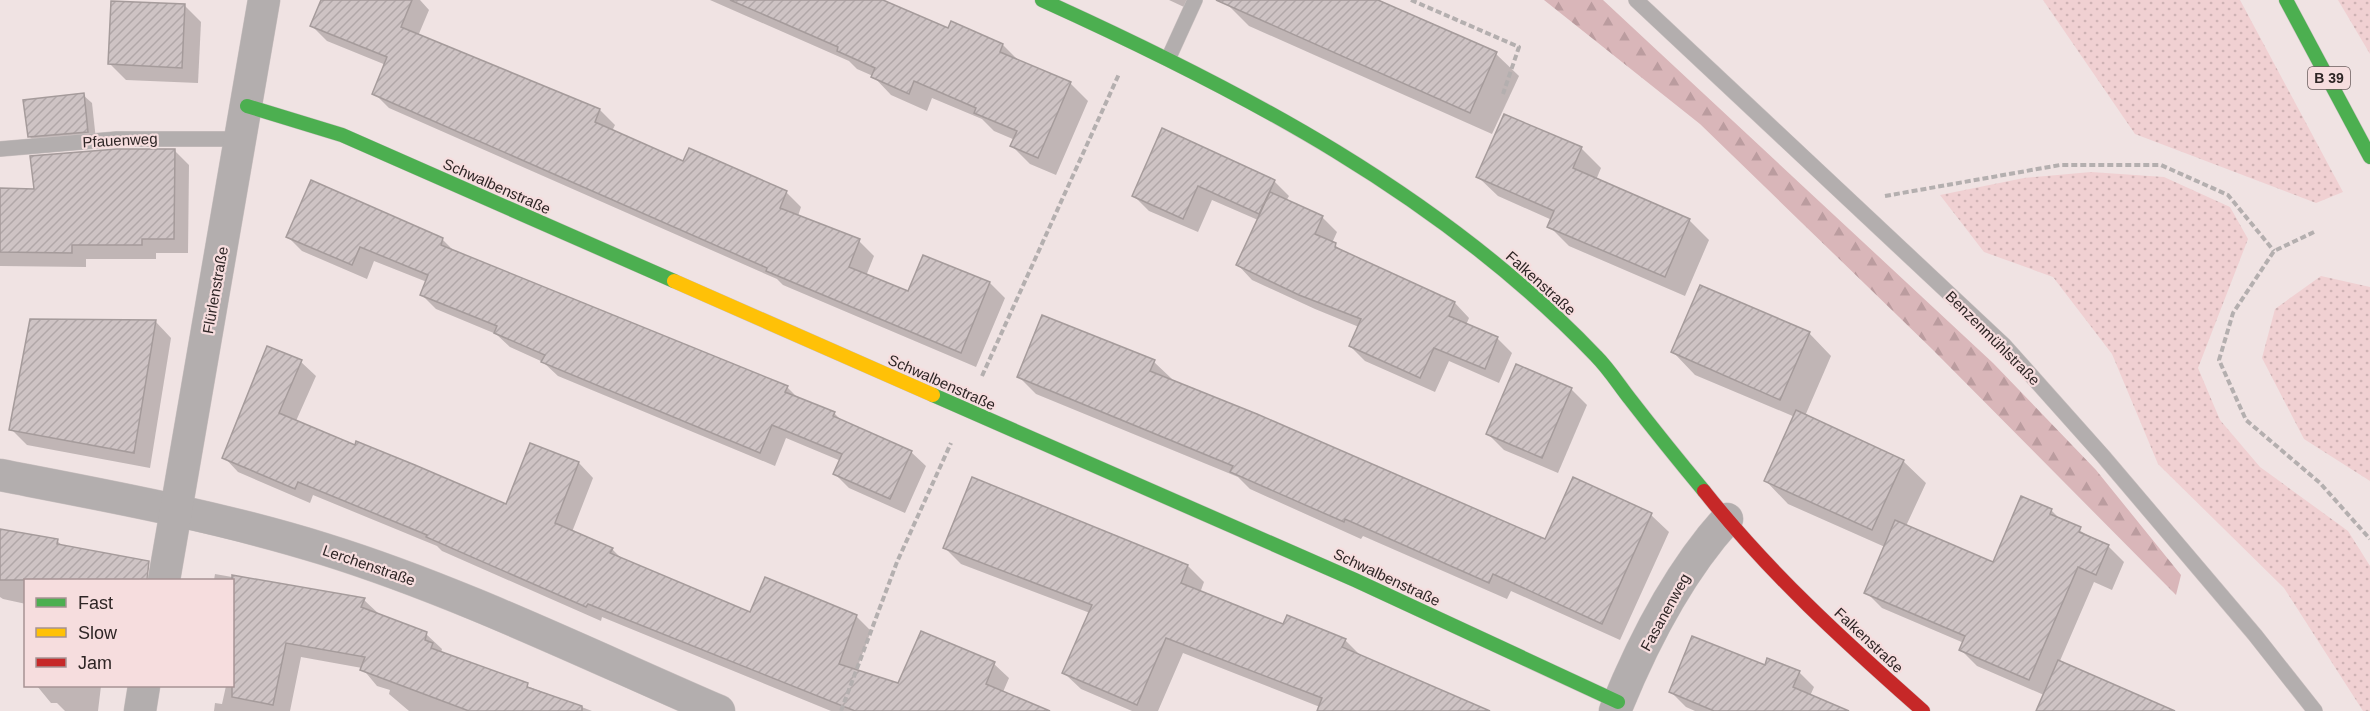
<svg xmlns="http://www.w3.org/2000/svg" width="2370" height="711" font-family="Arial,sans-serif">
<style>
.green{fill:url(#green-dots)}
.forest{fill:url(#forest-firs)}
.shadow{fill:#0003}
.building{fill:url(#building-hatch);stroke:#a59b9b;stroke-width:1.5}
.lines{fill:none;stroke-linecap:round;stroke-linejoin:round}
.lane-casing{stroke:#ccc2c2;stroke-width:16}
.street-casing{stroke:#ccc2c2;stroke-width:33}
.fast-casing{stroke:#ccc2c2;stroke-width:15}
.slow-casing{stroke:#ccc2c2;stroke-width:15}
.jam-casing{stroke:#ccc2c2;stroke-width:15}
.path{stroke:#b4afaf;stroke-width:4;stroke-dasharray:6 3;stroke-linecap:butt}
.lane{stroke:#b3aeae;stroke-width:15}
.street{stroke:#b3aeae;stroke-width:32}
.fast{stroke:#4caf50;stroke-width:14}
.slow{stroke:#ffc107;stroke-width:14}
.jam{stroke:#c62828;stroke-width:14}
.labels{text-anchor:middle;dominant-baseline:central;stroke-width:4.5;stroke-linejoin:round;paint-order:stroke}
.shield{fill:#f6ddde;stroke:#6a5c5c;stroke-width:1.5}
.shield-label{font-size:14px;font-weight:bold;fill:#2e2525}
.street-label{font-size:15px;fill:#2e2525;stroke:#f6ddde}
</style>
<defs>
<pattern id="green-dots" width="8" height="8" patternUnits="userSpaceOnUse" patternTransform="scale(1.5)"><rect width="8" height="8" fill="#f0d0d2"/><path d="M2 2h.1M6 6h.1" fill="none" stroke="#ceb2b4" stroke-width="1.8" stroke-linecap="round"/></pattern>
<pattern id="forest-firs" width="22" height="20" patternUnits="userSpaceOnUse" patternTransform="scale(1.5)"><rect width="22" height="20" fill="#d9b6b9"/><path d="M5 1l3.5 6h-7zM16 11l3.5 6h-7z" fill="#bb9c9f"/></pattern>
<pattern id="building-hatch" width="6" height="6" patternUnits="userSpaceOnUse" patternTransform="scale(1.5)"><rect width="6" height="6" fill="#cec3c4"/><path d="M-1 1l2-2M0 6l6-6M5 7l2-2" fill="none" stroke="#b1a7a8"/></pattern>
</defs>
<rect width="100%" height="100%" fill="#f0e3e3"/>
<g class="green">
<path d="M2043,0h197l103,192 -27,11 -181,-69z"/>
<path d="M2338,0h32v54z"/>
<path d="M2091,172l73,5 66,30 18,32 -50,129 22,52 40,47 88,64 22,35v145h-7l-79,-123 -126,-124 -46,-110 -59,-77 -69,-25 -44,-57 84,-17z"/>
<path d="M2321,276l49,11v194l-66,-42 -42,-81 13,-49z"/>
</g>
<path class="forest" d="M1544,0h59l390,363 103,107 85,105 -5,20 -244,-246 -232,-225z"/>
<g class="shadow">
<path d="M323,0h97l9,10 -11,26 182,74 15,15 -3,6 72,32 102,29 15,15 -3,9 61,25 15,15 -8,20 43,17 15,-36 66,26 15,15 -29,69 -193,-82 -6,-6 -388,-171 -15,-15 12,-28 -59,-24 -15,-15z"/>
<path d="M710,0h170l69,30 3,-7 51,22 16,16 51,22 18,18 -32,74 -26,-11 -18,-18 3,-6 -21,-9 -12,-12 -50,-21 -5,13 -36,-16 -18,-19 -16,-7 -8,-8z"/>
<path d="M1169,0h18l-3,7z"/>
<path d="M1228,0h147l121,54 23,22 -27,58 -243,-108 -22,-22z"/>
<path d="M184,5l17,17 -3,61 -72,-3 -16,-16z"/>
<path d="M83,95l9,8 4,37 -59,4 -8,-8z"/>
<path d="M1163,130l111,51 15,15 -3,5 36,16 15,15 -5,11 13,10 110,50 14,15 -3,7 31,13 15,15 -13,30 -50,-22 -14,31 -70,-31 -15,-15 9,-19 -44,-18 -63,-29 -14,-15 20,-45 -46,-20 -14,32 -49,-21 -15,-15z"/>
<path d="M1581,148l20,20 -5,12 93,40 20,20 -24,56 -116,-50 -20,-20 3,-6 -54,-24 -20,-19z"/>
<path d="M174,150l15,15 -1,88h-32v6h-70v8l-86,-1v-76h36z"/>
<path d="M288,237l154,2 13,13 332,135 12,12 35,14 9,9 68,30 15,14 -21,47 -56,-25 -14,-14 6,-13 -55,-23 -11,28 -217,-90 -15,-14 -33,-15 -14,-13 -60,-25 -14,-14 5,-13 -53,-21 -7,18 -65,-28z"/>
<path d="M1043,316l111,46 18,17 -1,2 375,160 28,-62 77,36 18,17 -49,108 -109,-49 -4,8 -144,-63 -2,3 -111,-50 -12,-12 -202,-83 -17,-17z"/>
<path d="M155,321l16,17 -21,130 -123,-23 -16,-16z"/>
<path d="M1809,333l22,23 -26,60 98,45 23,22 -20,43 88,38 57,-54 11,11 46,25 16,16 -12,28 -18,-8 -35,81 105,48h-127l7,-16 -67,-29 -16,-16 3,-7 -82,-35 -16,-16 19,-45 -97,-43 -22,-23 29,-64 -100,-42 -22,-23z"/>
<path d="M301,362l15,14 -20,45 211,85 24,-61 48,18 14,15 -21,54 40,17 10,10 129,55 105,2 15,15 -15,40 43,14 22,-52 73,31 15,14 -6,14 38,19h-210l-229,-94 -1,4 -159,-70 -5,-5 -124,-51 -3,8 -72,-31 -14,-15z"/>
<path d="M1571,389l16,16 -29,68 -54,-23 -16,-16z"/>
<path d="M0,530l57,11 6,5 67,25 -2,9h-102v24l-23,-5 -3,-2z"/>
<path d="M945,548l243,18 16,16 -4,11 83,33 62,14 17,17 125,54h-168l1,-4 -137,-54 -25,58h-26l-51,-22 -17,-16 26,-60 -129,-49z"/>
<path d="M215,574l149,26 16,15 46,19 16,15 -1,4 151,58h-183l-20,-17 1,-4 -13,-4 -15,-18 -61,-11 -11,54h-76l1,-8 7,1 4,-18h6v-106h-18z"/>
<path d="M1766,667l33,5 15,15 -4,9 21,15h-136l-9,-4 -15,-15z"/>
<path d="M37,686h64l-3,25h-33l-8,-8h-6z"/>
</g>
<g class="building">
<path d="M321,0h91l-11,27 199,82 -5,13 88,39 6,-13 98,43 -7,17 80,31 -11,28 59,24 15,-36 67,27 -29,71 -195,-82 1,-3 -395,-174 15,-37 -77,-31z"/>
<path d="M730,0h153l65,28 3,-7 52,23 -3,8 71,30 -33,76 -28,-12 7,-15 -43,-18 2,-5 -62,-27 -5,13 -38,-17 4,-9 -38,-17 1,-4z"/>
<path d="M1216,0h162l119,52 -27,61z"/>
<path d="M111,1l74,3 -3,64 -74,-4z"/>
<path d="M84,93l4,39 -60,5 -5,-37z"/>
<path d="M1504,114l78,33 -9,21 117,51 -25,58 -118,-50 7,-16 -78,-34z"/>
<path d="M1162,128l113,52 -16,34 -61,-28 -15,33 -51,-23z"/>
<path d="M117,149h58l-1,90h-32v6h-70v8l-72,-1v-64l34,1 -4,-33z"/>
<path d="M311,180l132,58 -2,7 347,141 -3,6 50,20 -2,4 79,35 -22,48 -57,-25 9,-20 -70,-29 -12,28 -219,-91 4,-7 -51,-22 3,-7 -77,-31 8,-20 -68,-28 -8,18 -66,-28z"/>
<path d="M1270,192l53,24 -8,18 21,9 -1,4 120,55 -6,14 49,21 -13,32 -51,-21 -14,30 -71,-32 12,-27 -62,-24 -63,-30z"/>
<path d="M1700,285l110,47 -30,68 -109,-48z"/>
<path d="M1042,315l113,45 -5,11 107,43 288,125 28,-62 79,36 -50,111 -109,-50 -4,9 -144,-64 -1,3 -114,-50 3,-6 -216,-89z"/>
<path d="M30,319l126,1 -22,133 -125,-23z"/>
<path d="M267,346l35,14 -23,53 76,32 1,-4 59,24 91,39 24,-61 49,19 -24,61 58,25 -3,5 140,59 15,-35 92,38 -18,49 59,19 23,-52 74,31 -9,22 64,27h-195l-267,-107 -2,3 -160,-70 1,-2 -129,-53 -3,7 -73,-31z"/>
<path d="M1516,364l56,24 -30,70 -56,-24z"/>
<path d="M1796,410l108,50 -32,70 -108,-49z"/>
<path d="M972,477l216,88 -7,18 102,41 4,-9 59,24 -4,8 148,64h-173l5,-13 -156,-60 -29,67 -75,-32 30,-68 -149,-57z"/>
<path d="M2021,496l31,13 -2,5 31,13 -2,5 30,13 -13,30 -18,-8 -49,113 -70,-30 6,-14 -101,-43 31,-73 98,42z"/>
<path d="M0,529l58,10 -1,5 92,17 -2,19h-147z"/>
<path d="M232,575l133,23 -4,9 66,25 -2,8 8,3 -2,5 97,35 -1,4 55,19v5h-113l-109,-41 5,-13 -79,-14 -13,62 -41,-8z"/>
<path d="M1692,636l73,29 2,-7 33,13 -7,16 56,24h-135l-45,-19z"/>
<path d="M2058,660l117,51h-139z"/>
</g>
<g class="lines">
<defs>
<g id="lane">
<path d="M1636,0l368,345 99,111 152,179 60,76"/>
<path d="M1169,57l26,-57"/>
<path d="M0,149l117,-10h124"/>
</g>
<g id="street">
<path d="M0,475c108,21 218,41 324,74 135,42 265,106 395,162"/>
<path d="M164,580l100,-580"/>
<path d="M140,711l4,-25"/>
<path d="M1615,711c27,-67 63,-138 112,-192"/>
</g>
<g id="fast">
<path d="M1042,0c201,91 400,195 554,356 13,13 23,29 34,43 24,31 49,62 74,92"/>
<path d="M2286,0l84,157"/>
<path d="M247,106l95,29 332,146"/>
<path d="M933,395l422,185 263,122"/>
</g>
<path id="slow" d="M674,281l259,114"/>
<path id="jam" d="M1704,491c65,82 141,151 219,220"/>
</defs>
<use href="#lane" class="lane-casing"/>
<use href="#street" class="street-casing"/>
<use href="#fast" class="fast-casing"/>
<use href="#slow" class="slow-casing"/>
<use href="#jam" class="jam-casing"/>
<g class="path">
<path d="M1411,0l108,47 -16,47"/>
<path d="M1885,196l175,-31h101l67,30 46,56"/>
<path d="M2314,232l-40,19 -41,62 -14,47 27,60 74,63 50,56"/>
<path d="M982,376l137,-302"/>
<path d="M841,711l56,-149 54,-119"/>
</g>
<use href="#lane" class="lane"/>
<use href="#street" class="street"/>
<use href="#fast" class="fast"/>
<use href="#slow" class="slow"/>
<use href="#jam" class="jam"/>
</g>
<g class="labels">
<rect class="shield" x="2308" y="67" width="42" height="22" rx="4.5"/>
<g class="shield-label">
<text x="2329" y="78">B 39</text>
</g>
<g class="street-label">
<text transform="translate(120 140) rotate(-3)">Pfauenweg</text>
<text transform="translate(497 186) rotate(24)">Schwalbenstraße</text>
<text transform="translate(1541 283) rotate(42)">Falkenstraße</text>
<text transform="translate(215 290) rotate(-80)">Flürlenstraße</text>
<text transform="translate(1993 338) rotate(45)">Benzenmühlstraße</text>
<text transform="translate(942 382) rotate(24)">Schwalbenstraße</text>
<text transform="translate(369 565) rotate(19)">Lerchenstraße</text>
<text transform="translate(1387 577) rotate(25)">Schwalbenstraße</text>
<text transform="translate(1665 612) rotate(-61)">Fasanenweg</text>
<text transform="translate(1869 640) rotate(43)">Falkenstraße</text>
</g>
</g>
<rect x="24" y="579" width="210" height="108" fill="#f6ddde" stroke="#a69394" stroke-width="1.5"/>
<rect x="36" y="598" width="30" height="9" fill="#4caf50" stroke="#a69394" stroke-width="1.5"/>
<text x="78" y="609" font-size="18" fill="#2e2525">Fast</text>
<rect x="36" y="628" width="30" height="9" fill="#ffc107" stroke="#a69394" stroke-width="1.5"/>
<text x="78" y="639" font-size="18" fill="#2e2525">Slow</text>
<rect x="36" y="658" width="30" height="9" fill="#c62828" stroke="#a69394" stroke-width="1.5"/>
<text x="78" y="669" font-size="18" fill="#2e2525">Jam</text>
</svg>
